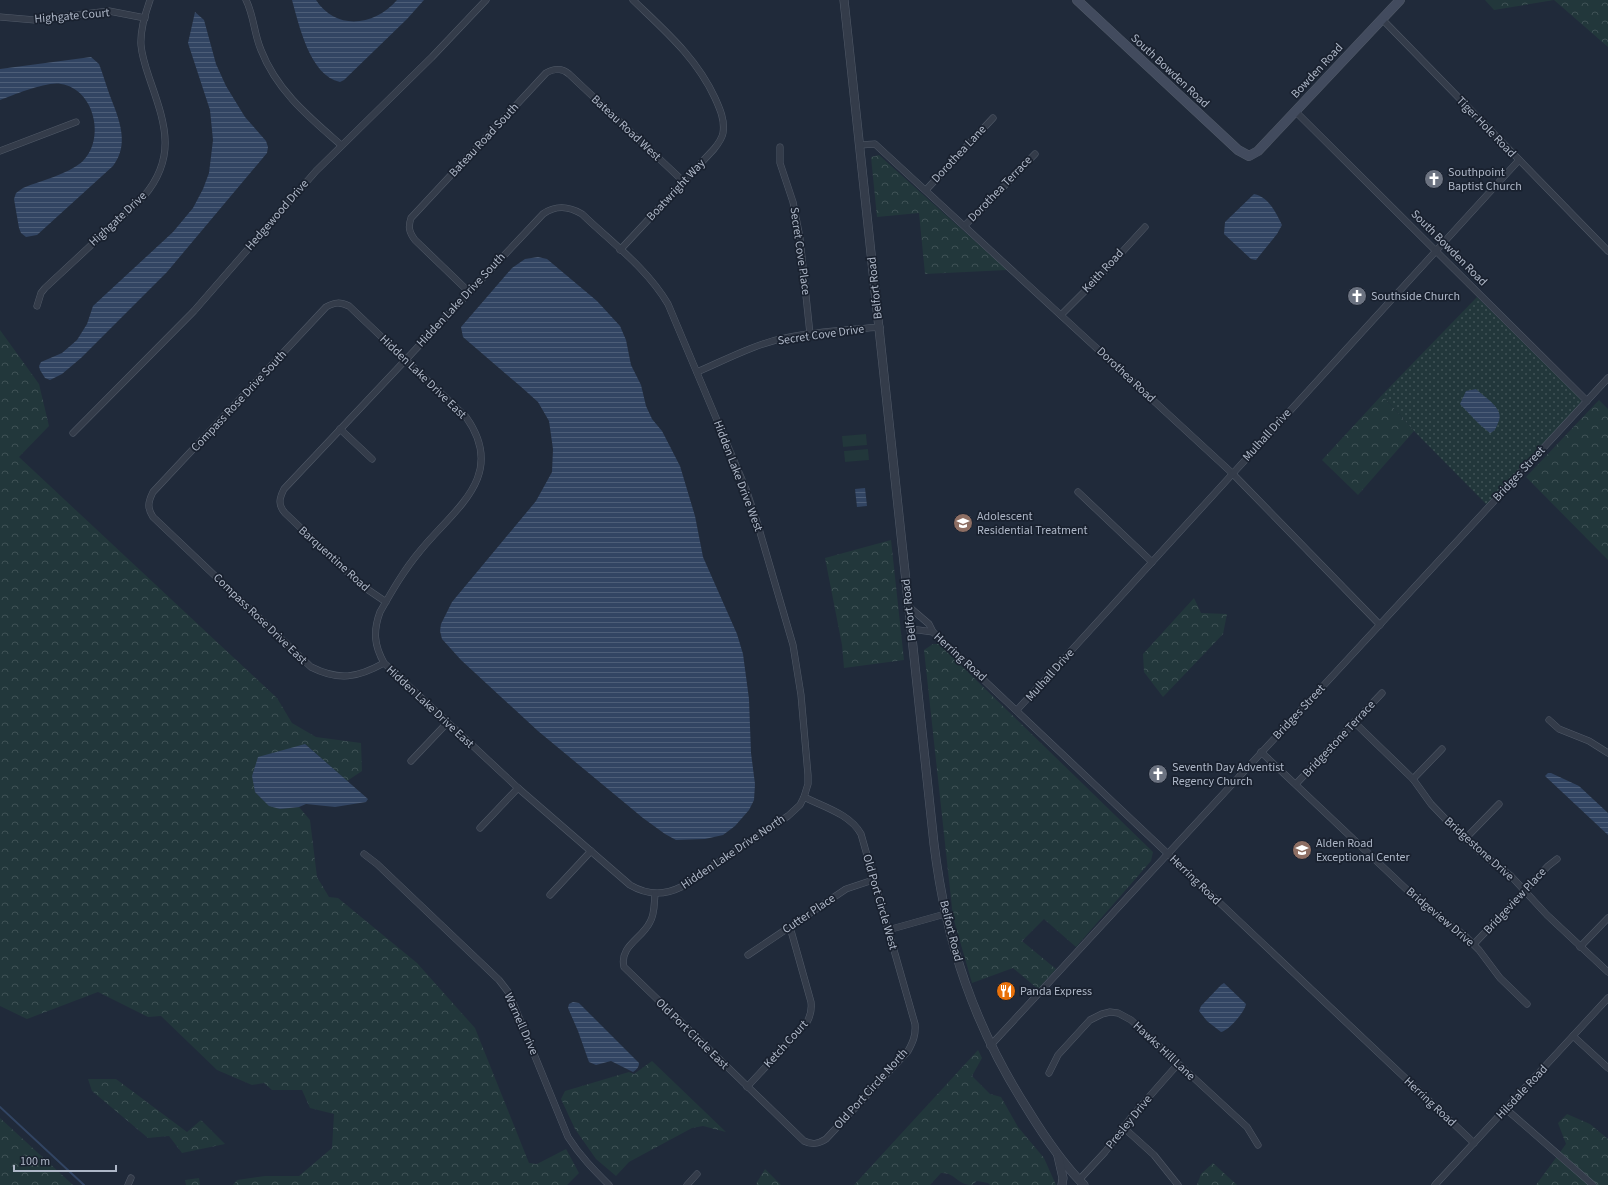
<svg xmlns="http://www.w3.org/2000/svg" width="1608" height="1185" font-family="'Source Sans 3',sans-serif">
<style>
.grass{fill:url(#grass-dots)}
.forest{fill:url(#forest-crowns)}
.pitch{fill:#22373b}
.water{fill:url(#water-rules)}
.lines{fill:none;stroke-linecap:round;stroke-linejoin:round}
.stream{stroke:#324563;stroke-width:2}
.minor-casing{stroke:#515a68;stroke-width:7}
.tertiary-casing{stroke:#515a68;stroke-width:9}
.secondary-casing{stroke:#515a68;stroke-width:10}
.minor{stroke:#343c4a;stroke-width:6}
.tertiary{stroke:#343c4a;stroke-width:8}
.secondary{stroke:#424b5e;stroke-width:9}
.labels{text-anchor:middle;dominant-baseline:central;stroke-width:3.5;stroke-linejoin:round;paint-order:stroke}
.street-label{font-size:12px;fill:#aeb7c7;stroke:#19212f}
.poi-label{font-size:12px;fill:#aeb7c7;stroke:#19212f;text-anchor:start}
</style>
<defs>
<pattern id="grass-dots" width="8" height="8" patternUnits="userSpaceOnUse"><rect width="8" height="8" fill="#22373b"/><path d="M2 2h.1M6 6h.1" fill="none" stroke="#405256" stroke-width="1.8" stroke-linecap="round"/></pattern>
<pattern id="forest-crowns" width="20" height="18" patternUnits="userSpaceOnUse"><rect width="20" height="18" fill="#22373b"/><path d="M2 6a3 3 0 1 1 6 0M12 15a3 3 0 1 1 6 0" fill="none" stroke="#405256"/></pattern>
<pattern id="water-rules" width="6" height="5" patternUnits="userSpaceOnUse"><rect width="6" height="5" fill="#324563"/><path d="M0 2.5h6" fill="none" stroke="#4d5e78"/></pattern>
</defs>
<rect width="100%" height="100%" fill="#202a3a"/>
<path class="grass" d="M1477,297l103,101 1,3 -2,5 -92,99 -73,-74 -32,-36z"/>
<g class="forest">
<path d="M1485,0h123v47l-54,-47 -60,10z"/>
<path d="M879,155l128,115 -82,4 -6,-61 -42,4 -6,-60z"/>
<path d="M0,330l39,54 10,42 -30,31 258,241 15,25 24,14 45,6 1,28 -15,10 -42,-37 -50,48c18,17 19,18 44,15l11,13 7,57 12,20 9,1 79,65 58,65 54,135 8,1 29,-15 13,24 -12,12h-334l4,-5 28,-4h34l33,-28 2,-34 -24,-6 -8,-18h-30l-8,-7 -12,2 -35,-15 -56,-54 -13,1 -50,-25 -71,27 -27,-13z"/>
<path d="M1382,395l32,36 -56,64 -36,-35z"/>
<path d="M1599,400l9,9v151l-82,-83z"/>
<path d="M891,540l13,120 -60,8 -2,-23 -17,-87z"/>
<path d="M1194,598l7,15 26,1 -4,20 -60,63 -19,-25 -1,-18z"/>
<path d="M933,644h6l214,208 -2,9 -75,86 -32,-28 -22,22 34,28 -18,20 -25,-21 -41,15 -19,-66 -29,-267z"/>
<path d="M978,1050l4,8 -10,18 18,18 11,3 17,30 26,31 12,27h-66l-2,-2 -11,-2 -5,4c-15,0 -17,-13 -31,-12l-11,12h-76z"/>
<path d="M652,1061l74,71 -23,-6 -11,2 -63,34 -13,14 -20,-17 -21,-30 -14,-30 4,-8 64,-19 5,2z"/>
<path d="M88,1079h28l71,53 14,-12 24,24 -43,9 -13,-17 -21,2 -56,-47z"/>
<path d="M1567,1114l23,10 18,15v46h-72l30,-41 -8,-21z"/>
<path d="M0,1118l73,67h-73z"/>
<path d="M1213,1163l24,22h-40l4,-11z"/>
<path d="M765,1169l16,16h-23l-2,-1z"/>
<path d="M199,1178l1,7h-14l-1,-5z"/>
</g>
<g class="pitch">
<path d="M866,434l1,11 -24,2 -1,-11z"/>
<path d="M868,449l1,11 -24,2 -1,-11z"/>
</g>
<g class="water">
<path d="M292,0h24c20,31 59,26 81,0h27l-17,19 -63,61 -4,2c-30,-6 -41,-57 -48,-82z"/>
<path d="M195,12l9,8 12,44 10,22 19,31 21,24 2,6 -1,6 -100,119 -86,86 -19,16 -12,6 -5,-2 -5,-8 -1,-4 2,-4 21,-9 15,-13 10,-16 6,-18 80,-74 20,-24 10,-19 6,-16 4,-33 -3,-30 -22,-67z"/>
<path d="M91,57l8,7c4,10 7,21 11,32 9,23 20,48 3,70l-76,69 -11,2 -5,-4 -2,-5 -5,-29 2,-6 7,-5c19,-8 43,-13 59,-26 24,-22 13,-73 -21,-78 -14,-3 -47,11 -61,16v-31z"/>
<path d="M1254,194c15,3 22,19 28,31l-5,9 -21,26 -5,-1 -27,-25 1,-12z"/>
<path d="M538,257l9,2 50,42 23,25 6,14 5,25 10,20 5,21 6,13 10,12 18,35 15,50 8,41 34,77 6,20 6,45 2,54 4,31 -1,16 -5,10 -14,16 -12,9 -18,4 -29,1 -11,-6 -22,-16 -105,-87 -77,-71 -19,-21 -2,-8 1,-7 11,-22 84,-101 16,-29 1,-23 -4,-28 -11,-19 -19,-17 -6,-5 -50,-43 -2,-10 51,-59 13,-9z"/>
<path d="M1476,389c9,9 30,20 22,34 -2,5 -3,8 -8,10l-11,-9 -19,-20 6,-13z"/>
<path d="M865,488l2,18 -10,1 -2,-18z"/>
<path d="M305,744l63,55 -2,3 -31,5 -29,-3 -7,3 -19,2 -11,-3 -14,-14 -3,-16 6,-19z"/>
<path d="M1548,773h3l28,13 29,27v22l-63,-59z"/>
<path d="M1224,983l22,21c-1,8 -18,27 -25,28l-14,-11 -8,-10 2,-5 20,-21z"/>
<path d="M573,1002l6,1 60,60c0,4 -2,6 -6,9l-22,-11 -15,4 -7,-3 -11,-31 -10,-23 1,-4z"/>
</g>
<g class="lines">
<path class="stream" d="M0,1107l84,78"/>
<defs>
<g id="minor">
<path d="M246,0c8,16 8,34 15,50 16,41 48,67 80,95"/>
<path d="M0,17l35,3 74,-9 36,7"/>
<path d="M1382,19l226,232"/>
<path d="M1295,111l292,290"/>
<path d="M860,145l15,-1 357,329 148,152"/>
<path d="M780,147v16l13,39 7,36 10,96"/>
<path d="M0,151l76,-29"/>
<path d="M926,190l67,-72"/>
<path d="M965,225l15,-14 55,-57"/>
<path d="M620,250l94,-101c4,-5 8,-10 9,-16 2,-13 -3,-24 -8,-35 -19,-41 -50,-67 -82,-98"/>
<path d="M469,292l-54,-52c-6,-8 -7,-13 -4,-22l135,-145c9,-5 16,-5 23,1l114,107"/>
<path d="M37,306l4,-13 4,-5 99,-92c32,-38 22,-70 7,-113 -4,-12 -9,-25 -10,-38 -1,-15 4,-31 9,-45"/>
<path d="M1061,315l40,-40 44,-48"/>
<path d="M697,372c28,-12 58,-28 88,-34 31,-7 63,-8 95,-11"/>
<path d="M340,429l32,30"/>
<path d="M73,433l121,-122 122,-140 116,-114 54,-57"/>
<path d="M1078,492l74,70"/>
<path d="M908,606l21,18 4,8"/>
<path d="M911,629l22,3 541,511"/>
<path d="M384,663c-27,15 -45,18 -73,4l-158,-150c-6,-9 -5,-15 0,-25l173,-185c9,-5 14,-5 23,-1l117,111c42,59 -12,92 -46,134 -16,19 -28,40 -40,61 -7,19 -6,33 4,51l134,125 112,97c17,10 33,11 51,2l107,-71 12,-11 4,-8 4,-13v-9l-7,-80 -8,-50 -36,-123 -11,-33 -78,-185c-21,-36 -57,-62 -86,-90 -14,-8 -26,-9 -39,0 -87,92 -173,184 -259,275 -5,10 -6,16 1,24l76,72 25,17"/>
<path d="M1017,710l502,-550"/>
<path d="M1549,720l10,9 30,12 19,12"/>
<path d="M1354,722l59,57 18,25 23,24 26,24 31,24 36,39 61,57"/>
<path d="M1261,752l160,151 43,32 15,15 21,28 27,26"/>
<path d="M411,761l36,-38"/>
<path d="M1413,779l29,-30"/>
<path d="M1296,784l86,-91"/>
<path d="M480,828l38,-40"/>
<path d="M1465,839l34,-35"/>
<path d="M364,854l13,10 122,116 10,13 59,144c12,19 26,33 41,48"/>
<path d="M655,894c-1,9 0,20 -5,28 -8,17 -31,24 -26,45l180,174c8,4 14,3 22,-2l82,-88c5,-9 8,-16 7,-27l-54,-190c-11,-20 -37,-27 -57,-37"/>
<path d="M550,895l41,-44"/>
<path d="M888,930l57,-16"/>
<path d="M1474,944l74,-78 9,-7"/>
<path d="M1580,947l28,-29"/>
<path d="M748,955l98,-66 27,-9"/>
<path d="M1573,1036l35,32"/>
<path d="M990,1046l618,-668"/>
<path d="M1049,1073l9,-18 32,-35 12,-6 8,-2 8,1 13,7 116,107 11,18"/>
<path d="M747,1087l60,-65c4,-7 5,-12 4,-20l-21,-75"/>
<path d="M1506,1109l87,76"/>
<path d="M1123,1127l31,28 24,30"/>
<path d="M1079,1180l26,-28 28,-37 45,-51"/>
<path d="M128,1185l3,-7"/>
<path d="M687,1185l10,-11"/>
<path d="M1435,1185l173,-187"/>
</g>
<g id="tertiary">
<path d="M844,0l90,844c12,99 40,182 94,266 16,26 34,53 56,75"/>
<path d="M1058,1156l5,22 -1,7"/>
</g>
<path id="secondary" d="M1077,0l161,150 11,6 9,-5 142,-151"/>
</defs>
<use href="#minor" class="minor-casing"/>
<use href="#tertiary" class="tertiary-casing"/>
<use href="#secondary" class="secondary-casing"/>
<use href="#minor" class="minor"/>
<use href="#tertiary" class="tertiary"/>
<use href="#secondary" class="secondary"/>
</g>
<defs>
<symbol id="church-disc" viewBox="-11 -11 22 22"><circle r="9.5" fill="#6b7280" stroke="#19212f"/><path d="M-1.2-6h2.4v3.5h3.3v2.4h-3.3V6h-2.4V-.1h-3.3v-2.4h3.3Z" fill="#fff"/></symbol>
<symbol id="school-disc" viewBox="-11 -11 22 22"><circle r="9.5" fill="#8d6e63" stroke="#19212f"/><path d="M0-5L7-2L0 1L-7-2ZM-4 1L0 2.5L4 1V4Q0 6-4 4Z" fill="#fff"/></symbol>
<symbol id="restaurant-disc" viewBox="-11 -11 22 22"><circle r="9.5" fill="#e8710a" stroke="#19212f"/><path d="M-5-6h1v4h1v-4h1v4h1v-4h1v5L-1.5 .5V6h-2V.5L-5-1ZM5-6V6H3V1.5H1.5Q1.5-4 5-6Z" fill="#fff"/></symbol>
</defs>
<g fill-rule="evenodd">
<use href="#church-disc" x="1423" y="168" width="22" height="22"/>
<use href="#church-disc" x="1346" y="285" width="22" height="22"/>
<use href="#school-disc" x="952" y="512" width="22" height="22"/>
<use href="#church-disc" x="1147" y="763" width="22" height="22"/>
<use href="#school-disc" x="1291" y="839" width="22" height="22"/>
<use href="#restaurant-disc" x="995" y="980" width="22" height="22"/>
</g>
<g class="labels">
<g class="street-label">
<text transform="translate(72 16) rotate(-5)">Highgate Court</text>
<text transform="translate(1170 71) rotate(43)">South Bowden Road</text>
<text transform="translate(1317 71) rotate(-47)">Bowden Road</text>
<text transform="translate(1486 127) rotate(46)">Tiger Hole Road</text>
<text transform="translate(626 128) rotate(43)">Bateau Road West</text>
<text transform="translate(484 140) rotate(-47)">Bateau Road South</text>
<text transform="translate(959 154) rotate(-47)">Dorothea Lane</text>
<text transform="translate(1000 189) rotate(-46)">Dorothea Terrace</text>
<text transform="translate(676 190) rotate(-47)">Boatwright Way</text>
<text transform="translate(277 215) rotate(-49)">Hedgewood Drive</text>
<text transform="translate(118 219) rotate(-43)">Highgate Drive</text>
<text transform="translate(1449 248) rotate(45)">South Bowden Road</text>
<text transform="translate(800 251) rotate(82)">Secret Cove Place</text>
<text transform="translate(1103 271) rotate(-47)">Keith Road</text>
<text transform="translate(875 288) rotate(-96)">Belfort Road</text>
<text transform="translate(461 300) rotate(-47)">Hidden Lake Drive South</text>
<text transform="translate(821 335) rotate(-8)">Secret Cove Drive</text>
<text transform="translate(1126 375) rotate(43)">Dorothea Road</text>
<text transform="translate(423 377) rotate(44)">Hidden Lake Drive East</text>
<text transform="translate(239 401) rotate(-47)">Compass Rose Drive South</text>
<text transform="translate(1267 435) rotate(-48)">Mulhall Drive</text>
<text transform="translate(1519 474) rotate(-47)">Bridges Street</text>
<text transform="translate(738 476) rotate(69)">Hidden Lake Drive West</text>
<text transform="translate(334 559) rotate(42)">Barquentine Road</text>
<text transform="translate(909 610) rotate(-96)">Belfort Road</text>
<text transform="translate(260 619) rotate(44)">Compass Rose Drive East</text>
<text transform="translate(960 657) rotate(42)">Herring Road</text>
<text transform="translate(1050 675) rotate(-48)">Mulhall Drive</text>
<text transform="translate(430 707) rotate(43)">Hidden Lake Drive East</text>
<text transform="translate(1299 712) rotate(-47)">Bridges Street</text>
<text transform="translate(1339 739) rotate(-47)">Bridgestone Terrace</text>
<text transform="translate(1479 849) rotate(42)">Bridgestone Drive</text>
<text transform="translate(733 852) rotate(-34)">Hidden Lake Drive North</text>
<text transform="translate(1195 880) rotate(44)">Herring Road</text>
<text transform="translate(1515 901) rotate(-47)">Bridgeview Place</text>
<text transform="translate(880 902) rotate(74)">Old Port Circle West</text>
<text transform="translate(809 914) rotate(-34)">Cutter Place</text>
<text transform="translate(1440 917) rotate(40)">Bridgeview Drive</text>
<text transform="translate(951 931) rotate(76)">Belfort Road</text>
<text transform="translate(521 1024) rotate(66)">Warnell Drive</text>
<text transform="translate(692 1034) rotate(44)">Old Port Circle East</text>
<text transform="translate(786 1044) rotate(-48)">Ketch Court</text>
<text transform="translate(1164 1051) rotate(43)">Hawks Hill Lane</text>
<text transform="translate(871 1089) rotate(-48)">Old Port Circle North</text>
<text transform="translate(1522 1092) rotate(-47)">Hilsdale Road</text>
<text transform="translate(1430 1102) rotate(43)">Herring Road</text>
<text transform="translate(1129 1122) rotate(-51)">Presley Drive</text>
</g>
<g class="poi-label">
<text x="1448" y="172">Southpoint<tspan x="1448" dy="14">Baptist Church</tspan></text>
<text x="1371" y="296">Southside Church</text>
<text x="977" y="516">Adolescent<tspan x="977" dy="14">Residential Treatment</tspan></text>
<text x="1172" y="767">Seventh Day Adventist<tspan x="1172" dy="14">Regency Church</tspan></text>
<text x="1316" y="843">Alden Road<tspan x="1316" dy="14">Exceptional Center</tspan></text>
<text x="1020" y="991">Panda Express</text>
</g>
</g>
<path d="M14 1165v6h102v-6" fill="none" stroke="#aeb7c7" stroke-width="2"/>
<text x="20" y="1165" font-size="12" fill="#aeb7c7" stroke="#19212f" stroke-width="3" paint-order="stroke">100 m</text>
</svg>
